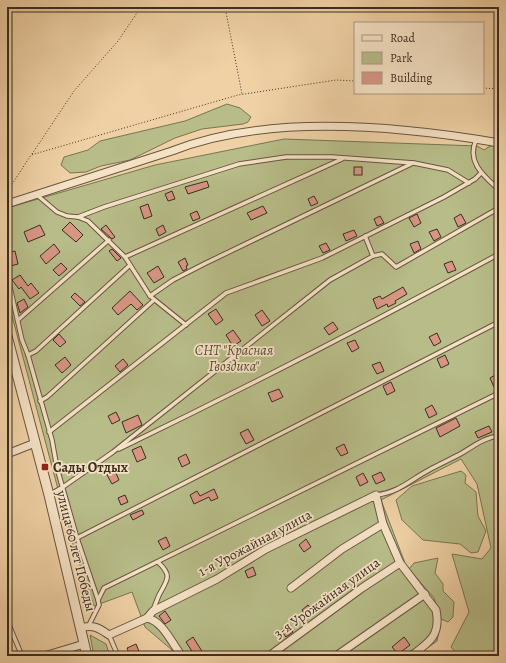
<svg xmlns="http://www.w3.org/2000/svg" width="506" height="663" font-family="Alegreya,serif">
<style>
.green{fill:#b7bc88;stroke:#787554}
.building{fill:#d79582;stroke:#3a2e21}
.lines{fill:none;stroke-linecap:round;stroke-linejoin:round}
.service-casing{stroke:#675742;stroke-width:5.5}
.minor-casing{stroke:#675742;stroke-width:9}
.tertiary-casing{stroke:#675742;stroke-width:11}
.path{stroke:#3a2e21;stroke-width:1;stroke-dasharray:1 2;stroke-linecap:butt}
.service{stroke:#f5e1c4;stroke-width:3.5}
.minor{stroke:#f5e1c4;stroke-width:7}
.tertiary{stroke:#f5e1c4;stroke-width:9}
.poi-dot{fill:#8f2418;stroke:#f5e1c4;stroke-width:1.5}
.labels{text-anchor:middle;dominant-baseline:central;stroke-width:3.5;stroke-linejoin:round;paint-order:stroke}
.park-label{font-size:14px;font-style:italic;fill:#534a36;stroke:#f5e1c4}
.poi-label{font-size:14px;font-weight:bold;fill:#3a2e21;stroke:#f5e1c4;text-anchor:start}
.street-label{font-size:14px;fill:#3a2e21;stroke:#f5e1c4}
</style>
<rect width="100%" height="100%" fill="#efd1a5"/>
<filter id="stains"><feTurbulence type="fractalNoise" baseFrequency=".005" numOctaves="4"/><feColorMatrix values="0 0 0 0 .2 0 0 0 0 .09 0 0 0 0 .02 0 0 0 .5 -.17"/></filter>
<radialGradient id="worn" r=".72"><stop offset=".6" stop-color="#630" stop-opacity="0"/><stop offset="1" stop-color="#630" stop-opacity=".3"/></radialGradient>
<g class="green">
<path d="M227,104l13,4 11,9 -3,5 -5,2 -41,5 -27,9 -45,22 -29,6 -15,6 -16,1 -9,-8 3,-8 24,-7 12,-9 85,-20z"/>
<path d="M284,139l193,7 7,4 8,-5 7,2v509h-40l-8,-9 18,-35 -17,-58 30,5 9,-11 -14,-64 -16,-25 -80,41 27,71 29,39 3,15 -3,16 -21,15h-237l-34,-29 -13,-35 -38,14 -22,-64 -65,-245v-89l148,-43z"/>
<path d="M461,471l5,4 -1,8 11,9 2,24 8,15 -8,21 -7,1 -11,-9 -37,-4 -21,-20 -6,-20 16,-14z"/>
<path d="M438,558l-3,15 8,11v7l11,11 -1,15 -5,5 -7,-3 -7,-21 -25,-29 5,-6z"/>
<path d="M90,635l16,9 4,12h-16z"/>
</g>
<g class="building">
<rect x="354" y="167" width="8" height="8"/>
<path d="M207,181l2,6 -21,7 -3,-7z"/>
<path d="M172,191l3,8 -7,2 -3,-7z"/>
<path d="M314,196l4,7 -7,3 -3,-7z"/>
<path d="M148,204l4,12 -8,3 -4,-12z"/>
<path d="M263,206l4,7 -16,7 -4,-7z"/>
<path d="M197,211l3,7 -7,3 -3,-7z"/>
<path d="M417,214l4,9 -7,4 -5,-9z"/>
<path d="M461,214l5,9 -8,4 -4,-9z"/>
<path d="M380,216l4,7 -7,3 -3,-7z"/>
<path d="M70,222l13,13 -7,7 -14,-12z"/>
<path d="M40,225l5,10 -17,7 -4,-10z"/>
<path d="M106,225l9,12 -3,2 -11,-10z"/>
<path d="M163,225l3,7 -7,4 -3,-7z"/>
<path d="M437,229l4,8 -7,4 -5,-9z"/>
<path d="M354,230l3,6 -11,5 -3,-7z"/>
<path d="M418,241l3,8 -7,4 -4,-9z"/>
<path d="M326,243l4,7 -7,3 -4,-7z"/>
<path d="M54,244l6,8 -14,12 -6,-8z"/>
<path d="M112,249l9,9 -4,3 -8,-10z"/>
<path d="M15,251l3,13 -11,3v-14z"/>
<path d="M185,258l3,7 -2,1 1,3 -4,2 -5,-9z"/>
<path d="M452,261l4,9 -8,3 -4,-9z"/>
<path d="M61,263l6,6 -8,7 -6,-6z"/>
<path d="M158,266l6,11 -10,6 -7,-10z"/>
<path d="M20,275l8,11 3,-3 8,10 -9,6 -9,-12 -2,2 -7,-9z"/>
<path d="M403,287l4,7 -12,7 1,2 -8,4 -1,-3 -10,5 -4,-10 7,-3 2,3z"/>
<path d="M130,291l13,14 -6,5 -6,-6 -13,11 -6,-7z"/>
<path d="M75,293l10,9 -5,4 -9,-9z"/>
<path d="M24,299l4,8 -8,6 -3,-10z"/>
<path d="M216,309l7,11 -7,5 -8,-11z"/>
<path d="M262,310l8,11 -8,5 -7,-11z"/>
<path d="M333,322l5,7 -9,6 -5,-7z"/>
<path d="M233,330l8,11 -8,5 -7,-11z"/>
<path d="M437,333l4,9 -7,4 -5,-9z"/>
<path d="M59,334l7,8 -6,5 -7,-7z"/>
<path d="M355,340l4,8 -7,4 -5,-9z"/>
<path d="M445,355l4,9 -8,4 -4,-9z"/>
<path d="M65,357l6,8 -9,8 -7,-8z"/>
<path d="M123,359l5,6 -8,7 -5,-6z"/>
<path d="M380,362l4,9 -7,3 -5,-9z"/>
<path d="M497,374l2,10 -5,3 -4,-9z"/>
<path d="M391,382l4,9 -8,4 -4,-9z"/>
<path d="M279,389l4,8 -11,5 -4,-9z"/>
<path d="M432,405l5,9 -8,4 -4,-9z"/>
<path d="M116,412l4,8 -8,4 -4,-8z"/>
<path d="M138,415l4,10 -16,8 -4,-11z"/>
<path d="M456,418l4,8 -20,11 -4,-9z"/>
<path d="M489,426l3,6 -14,6 -3,-6z"/>
<path d="M248,429l6,11 -8,4 -6,-11z"/>
<path d="M344,444l4,9 -7,3 -5,-8z"/>
<path d="M141,446l5,12 -9,4 -5,-12z"/>
<path d="M186,454l4,9 -8,4 -4,-9z"/>
<path d="M115,471l4,9 -7,4 -5,-9z"/>
<path d="M381,472l4,8 -9,4 -4,-8z"/>
<path d="M363,473l5,9 -8,4 -4,-9z"/>
<path d="M214,489l4,9 -7,3 -2,-4 -15,7 -4,-9 7,-4 3,5z"/>
<path d="M125,495l3,7 -7,3 -3,-7z"/>
<path d="M142,510l2,4 -11,6 -3,-5z"/>
<path d="M166,537l4,9 -7,4 -5,-9z"/>
<path d="M306,539l5,8 -7,5 -5,-7z"/>
<path d="M253,567l3,8 -8,3 -3,-7z"/>
<path d="M308,605l6,8 -7,5 -5,-8z"/>
<path d="M165,611l6,9 -6,4 -6,-8z"/>
<path d="M288,625l5,7 -7,5 -5,-7z"/>
<path d="M193,637l12,19h-10l-9,-14z"/>
<path d="M404,637l6,8 -12,9 -6,-7z"/>
<path d="M136,644l5,12h-11l-3,-8z"/>
</g>
<g class="lines">
<defs>
<g id="service">
<path d="M476,140c-10,22 8,36 23,50"/>
<path d="M37,195l20,17 10,4 11,1 10,4 37,36 25,39 36,29"/>
<path d="M78,217l26,-10 135,-43 47,-7h46l82,6 34,7 21,13"/>
<path d="M365,236l8,20"/>
<path d="M125,257l217,-98"/>
<path d="M7,274l15,66 6,15 24,85 5,28 20,70 21,62 1,5 -10,20"/>
<path d="M150,296l23,-16 31,-16 209,-101"/>
<path d="M18,320l91,-80"/>
<path d="M28,355l8,-4 93,-85"/>
<path d="M40,401l7,-4 107,-97"/>
<path d="M49,432l177,-139 96,-35 122,-61 31,-18 6,-6"/>
<path d="M119,449c128,-62 255,-127 380,-195"/>
<path d="M49,495l14,-8 50,-35 217,-172 43,-24 9,-2 14,13 103,-59"/>
<path d="M376,495c24,-3 34,-15 53,-25 11,-6 22,-11 33,-17 12,-7 23,-16 37,-17"/>
<path d="M77,538l422,-216"/>
<path d="M98,600l6,-12 395,-195"/>
<path d="M153,610c2,-5 4,-10 6,-15 8,-15 14,-19 -1,-33"/>
<path d="M9,625l13,31"/>
<path d="M109,635l9,21"/>
</g>
<g id="minor">
<path d="M7,204l165,-53c95,-38 228,-25 327,-8"/>
<path d="M7,454l28,-11"/>
<path d="M291,588l51,-39 41,-25"/>
<path d="M147,618l6,-7 64,-32 49,-30 110,-54 7,29 17,39 36,47c5,25 -6,32 -25,46"/>
<path d="M80,628c13,-4 19,0 29,7l38,-17c16,3 25,26 35,38"/>
<path d="M44,656l40,-12"/>
<path d="M269,656l93,-68 38,-25"/>
<path d="M336,656l89,-62"/>
</g>
<path id="tertiary" d="M7,336l42,159 38,161"/>
</defs>
<use href="#service" class="service-casing"/>
<use href="#minor" class="minor-casing"/>
<use href="#tertiary" class="tertiary-casing"/>
<g class="path">
<path d="M225,7l17,87"/>
<path d="M483,88l16,1"/>
<path d="M32,154l42,-63 44,-50 23,-34"/>
<path d="M7,192l24,-37 207,-60 98,-15 19,1"/>
</g>
<use href="#service" class="service"/>
<use href="#minor" class="minor"/>
<use href="#tertiary" class="tertiary"/>
</g>
<rect class="poi-dot" x="41" y="463" width="8" height="8" rx="2"/>
<g class="labels">
<g class="park-label">
<text x="234" y="350">СНТ "Красная<tspan x="234" dy="16">Гвоздика"</tspan></text>
</g>
<g class="poi-label">
<text x="53" y="467">Сады Отдых</text>
</g>
<g class="street-label">
<text transform="translate(255 543) rotate(-28)">1-я Урожайная улица</text>
<text transform="translate(76 551) rotate(76)">улица 60 лет Победы</text>
<text transform="translate(327 598) rotate(-36)">3-я Урожайная улица</text>
</g>
</g>
<rect width="506" height="663" fill="none" stroke="#efd1a5" stroke-width="24"/>
<rect x="8" y="8" width="490" height="647" fill="none" stroke="#3a2e21" stroke-width="2"/>
<rect x="12" y="12" width="482" height="639" fill="none" stroke="#3a2e21"/>
<rect x="354" y="22" width="130" height="72" fill="#f5e1c4" stroke="#aa9983"/>
<rect x="362" y="35" width="20" height="6" fill="#f5e1c4" stroke="#aa9983"/>
<text x="390" y="42" font-size="12" fill="#3a2e21">Road</text>
<rect x="362" y="52" width="20" height="12" fill="#b7bc88" stroke="#aa9983"/>
<text x="390" y="62" font-size="12" fill="#3a2e21">Park</text>
<rect x="362" y="72" width="20" height="12" fill="#d79582" stroke="#aa9983"/>
<text x="390" y="82" font-size="12" fill="#3a2e21">Building</text>
<rect width="100%" height="100%" filter="url(#stains)"/>
<rect width="100%" height="100%" fill="url(#worn)"/>
</svg>
